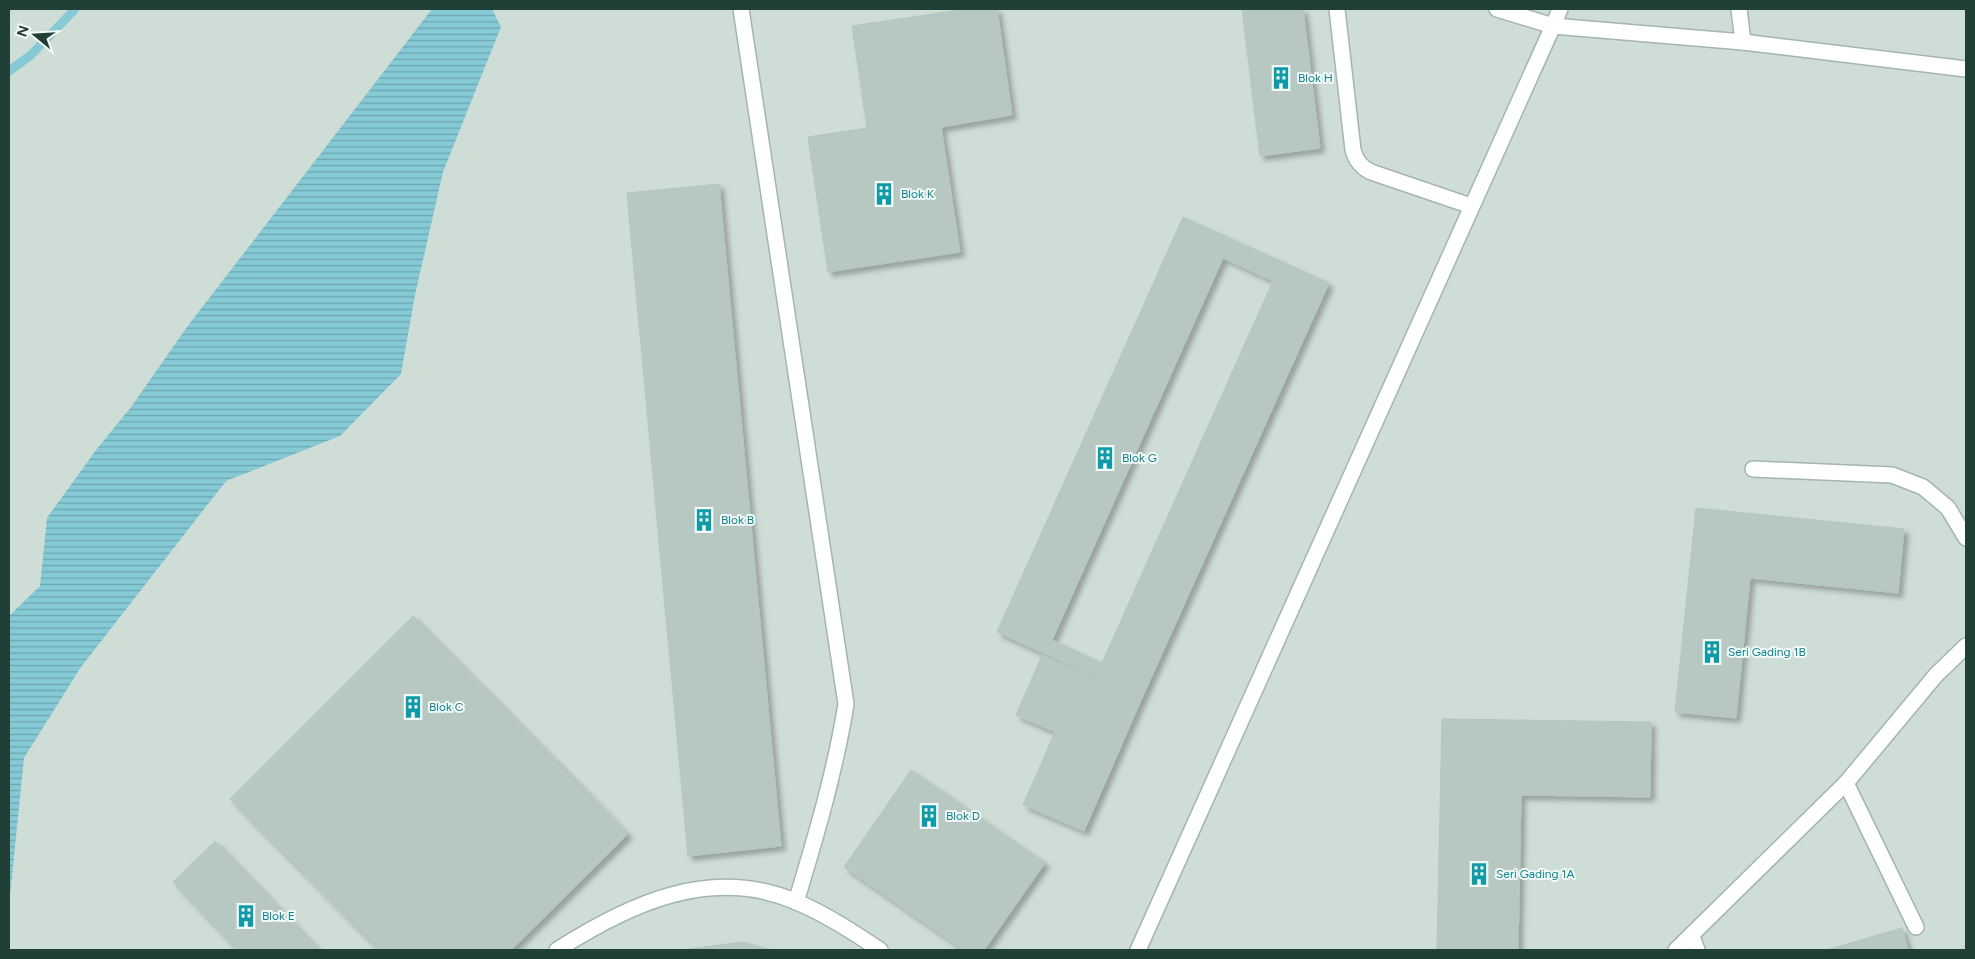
<svg xmlns="http://www.w3.org/2000/svg" width="1975" height="959" font-family="Figtree,sans-serif">
<style>
.built{fill:#cfddd7}
.water{fill:url(#water-rules)}
.lines{fill:none;stroke-linecap:round;stroke-linejoin:round}
.stream{stroke:#86cad6;stroke-width:9}
.building{fill:#b6c8c1;stroke:#b3c7bf;fill-rule:evenodd;filter:url(#shadow)}
.minor-casing{stroke:#a3b5af;stroke-width:18}
.minor{stroke:#fff;stroke-width:15}
.labels{text-anchor:middle;dominant-baseline:central;stroke-width:4;stroke-linejoin:round;paint-order:stroke}
.culture-label{font-size:12px;fill:#0d838f;stroke:#f2f9f6;text-anchor:start}
</style>
<defs>
<pattern id="water-rules" width="6" height="5" patternUnits="userSpaceOnUse" patternTransform="scale(1.25)"><rect width="6" height="5" fill="#86cad6"/><path d="M0 2.5h6" fill="none" stroke="#6da5ae"/></pattern>
<filter id="shadow"><feDropShadow dx="4.5" dy="4.5" stdDeviation="2.5" flood-color="#0004"/></filter>
</defs>
<rect width="100%" height="100%" fill="#e1ede8"/>
<rect class="built" x="9" y="9" width="1957" height="941"/>
<path class="water" d="M432,9h60l9,18 -58,145 -28,123 -14,79 -61,62 -114,45 -145,186 -57,91 -15,148v-290l31,-30 7,-68 49,-68 35,-43 56,-80z"/>
<g class="lines">
<path class="stream" d="M9,71l22,-16 44,-46"/>
</g>
<g class="building">
<path d="M966,9h31l15,106 -71,12 19,125 -132,20 -20,-135 59,-9 -15,-102z"/>
<path d="M1242,9h61l17,139 -60,8z"/>
<path d="M719,184l62,662 -93,10 -61,-663z"/>
<path d="M1183,217l146,66 -187,415 -145,-66zM1223,258l50,23 -171,382 -50,-23z"/>
<path d="M1696,508l208,21 -6,64 -148,-15 -14,140 -61,-6z"/>
<path d="M413,616l215,218 -117,116h-132l-149,-151z"/>
<path d="M1042,655l100,43 -58,133 -61,-26 32,-73 -39,-17z"/>
<path d="M1442,719l209,3 -1,75 -129,-2 -3,155h-81z"/>
<path d="M911,770l134,93 -61,87h-20l-120,-83z"/>
<path d="M215,841l104,109h-81l-65,-68z"/>
<path d="M1902,928l6,22h-82z"/>
<path d="M742,942l30,8h-85l2,-1z"/>
</g>
<g class="lines">
<defs>
<g id="minor">
<path d="M741,9l105,695c-11,68 -30,132 -50,198"/>
<path d="M1337,9l16,141c3,11 8,17 18,22l100,34"/>
<path d="M1497,9l56,17 7,-17"/>
<path d="M1739,9l4,33"/>
<path d="M1753,469l139,6 31,12 25,21 18,30"/>
<path d="M1846,783l70,144"/>
<path d="M1692,936l5,14"/>
<path d="M557,950c72,-46 154,-85 240,-48 30,13 56,30 83,48"/>
<path d="M1138,950l415,-924 190,16 223,27"/>
<path d="M1676,950l170,-167 90,-108 30,-29"/>
</g>
</defs>
<use href="#minor" class="minor-casing"/>
<use href="#minor" class="minor"/>
</g>
<defs>
<symbol id="building-bare" viewBox="-9 -9 18 18"><path d="M-4-6H4V6H1V3H-1V6H-4ZM-2.5-4.3h1.7v1.8h-1.7ZM.8-4.3h1.7v1.8H.8ZM-2.5-1h1.7V.8h-1.7ZM.8-1h1.7V.8H.8Z" fill="#0f9aa8" stroke="#f2f9f6" stroke-width="2.5" paint-order="stroke"/></symbol>
</defs>
<g fill-rule="evenodd">
<use href="#building-bare" x="1265" y="62" width="32" height="32"/>
<use href="#building-bare" x="868" y="178" width="32" height="32"/>
<use href="#building-bare" x="1089" y="442" width="32" height="32"/>
<use href="#building-bare" x="688" y="504" width="32" height="32"/>
<use href="#building-bare" x="1696" y="636" width="32" height="32"/>
<use href="#building-bare" x="397" y="691" width="32" height="32"/>
<use href="#building-bare" x="913" y="800" width="32" height="32"/>
<use href="#building-bare" x="1463" y="858" width="32" height="32"/>
<use href="#building-bare" x="230" y="900" width="32" height="32"/>
</g>
<g class="labels">
<g class="culture-label">
<text x="1298" y="78">Blok H</text>
<text x="901" y="194">Blok K</text>
<text x="1122" y="458">Blok G</text>
<text x="721" y="520">Blok B</text>
<text x="1728" y="652">Seri Gading 1B</text>
<text x="429" y="707">Blok C</text>
<text x="946" y="816">Blok D</text>
<text x="1496" y="874">Seri Gading 1A</text>
<text x="262" y="916">Blok E</text>
</g>
</g>
<rect width="1975" height="959" fill="none" stroke="#203f36" stroke-width="20"/>
<g transform="translate(35 35) rotate(288)" stroke="#f2f9f6" stroke-width="4" paint-order="stroke">
<path d="M0-4L9 19L0 12L-9 19Z" fill="#203f36"/>
<text y="-8" font-size="14" font-weight="bold" text-anchor="middle" fill="#203f36">N</text>
</g>
</svg>
